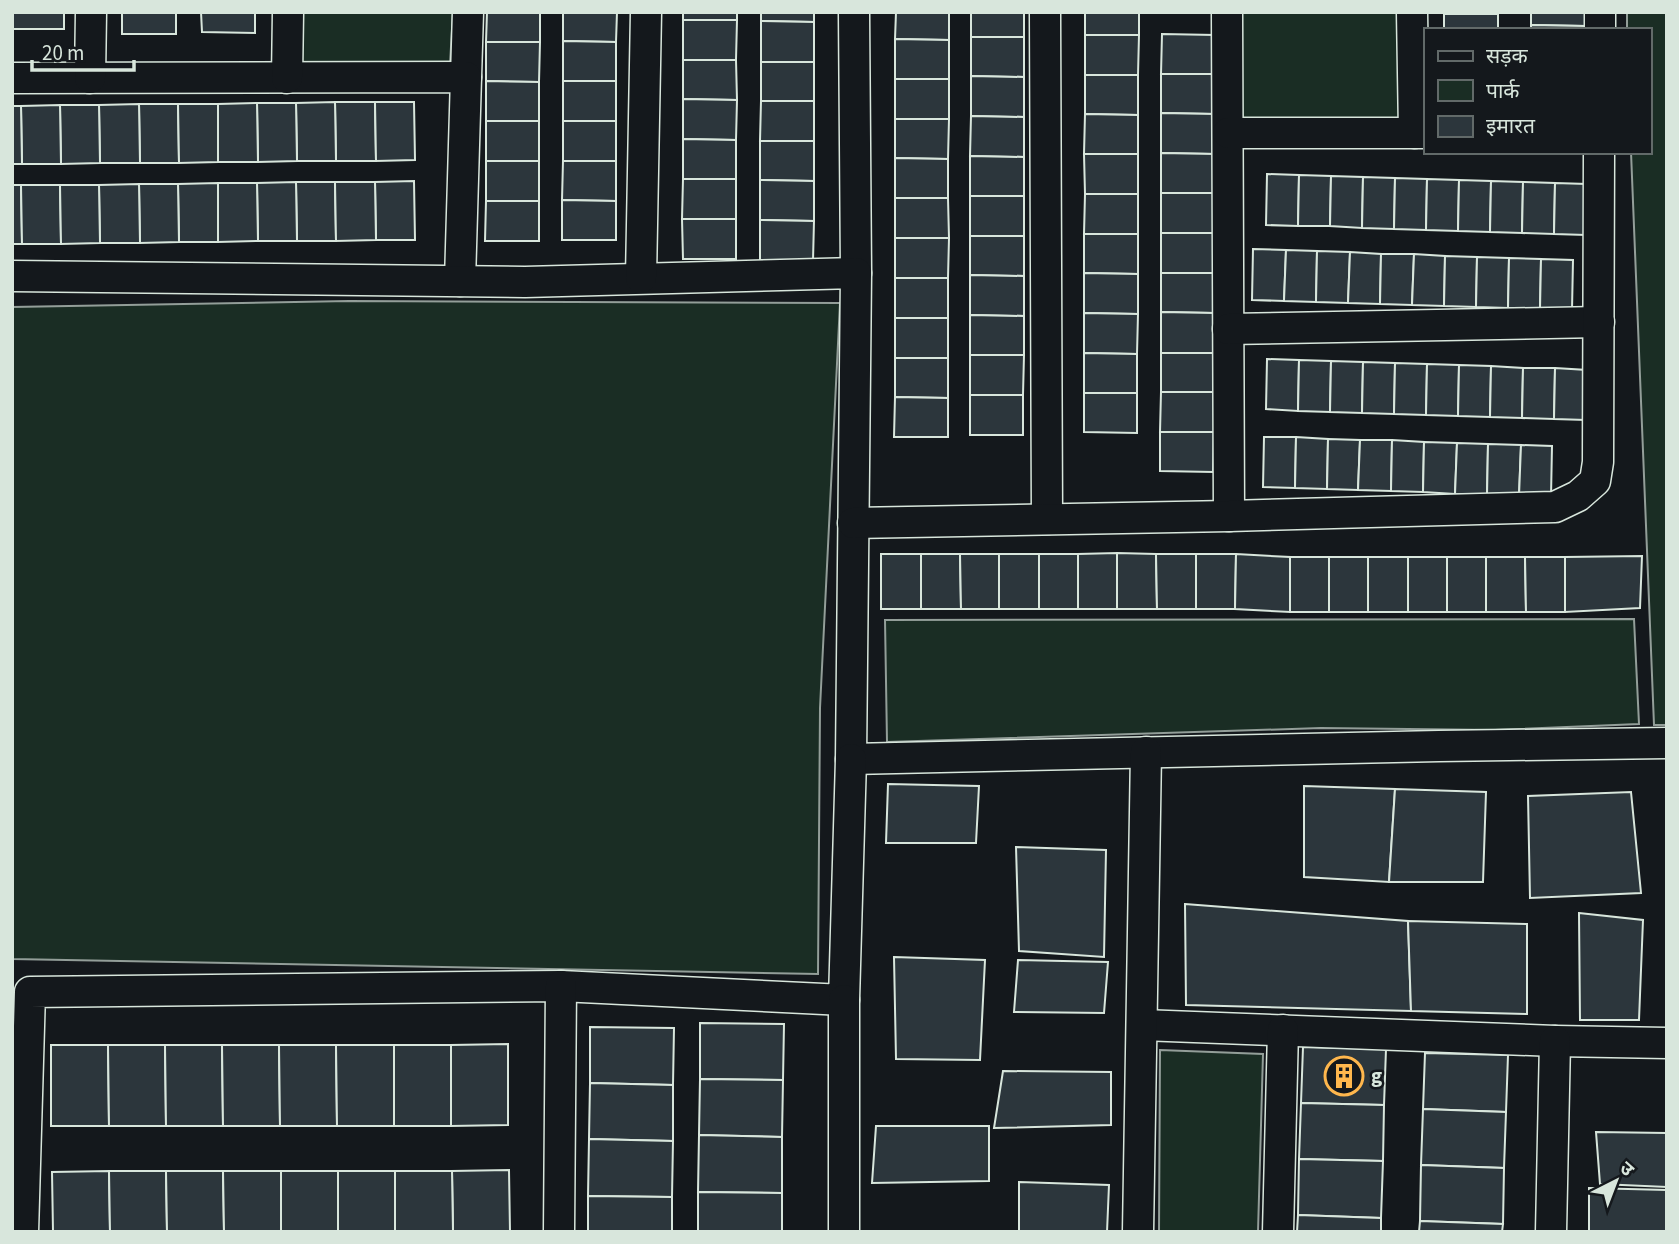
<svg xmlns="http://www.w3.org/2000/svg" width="1679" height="1244" font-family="'Source Sans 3','Noto Sans Devanagari',sans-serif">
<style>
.green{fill:#1a2d24;stroke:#939e99;stroke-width:2}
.building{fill:#2c363c;stroke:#d8e6dc;stroke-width:2}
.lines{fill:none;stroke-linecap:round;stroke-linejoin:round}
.street-casing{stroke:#d8e6dc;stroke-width:33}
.street{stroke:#14181c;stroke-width:30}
.labels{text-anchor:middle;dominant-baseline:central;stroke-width:5;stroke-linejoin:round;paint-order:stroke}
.poi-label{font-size:21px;font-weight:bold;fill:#d8e6dc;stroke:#14181c;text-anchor:start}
</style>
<rect width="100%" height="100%" fill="#14181c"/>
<g class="green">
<path d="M301,12h152l-3,52h-150z"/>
<path d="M1239,12h161l2,108 -162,2z"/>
<path d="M1627,12h40v713h-13l-23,-573h18v-122h-22z"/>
<path d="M349,301l491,2 -20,405 -2,266 -806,-15v-652z"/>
<path d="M1634,619l5,105 -144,6 -174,-2 -434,14 -2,-122z"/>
<path d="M1160,1050l103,4 -5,178h-99z"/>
</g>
<g class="building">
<rect x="12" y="12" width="52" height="17"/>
<rect x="122" y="12" width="54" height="22"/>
<path d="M201,12h54v21l-53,-1z"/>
<path d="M487,12h53v30h-54z"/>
<path d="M563,12h54l-1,30 -53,-1z"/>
<rect x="683" y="12" width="54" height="8"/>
<path d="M761,12h53v10l-53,-1z"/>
<path d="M896,12h53v28l-54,-1z"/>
<rect x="971" y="12" width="53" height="25"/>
<rect x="1085" y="12" width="54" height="23"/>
<rect x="1444" y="12" width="54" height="2"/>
<path d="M1531,12h54v14l-54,-1z"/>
<rect x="1444" y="14" width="54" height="16"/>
<path d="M683,20h54l-1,40h-53z"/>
<path d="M761,21l53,1v40h-53z"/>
<path d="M1531,25l54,1v4h-54z"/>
<path d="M1162,34l53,1v39h-54z"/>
<path d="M1085,35h54l-1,40h-53z"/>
<path d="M971,37h53v40l-53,-1z"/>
<path d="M895,39l54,1v39h-54z"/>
<path d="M563,41l53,1v39h-53z"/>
<path d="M486,42h54l-1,40 -53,-1z"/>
<path d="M683,60h53l1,40 -54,-1z"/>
<rect x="761" y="62" width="53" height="39"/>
<path d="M1161,74h54v40l-54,-1z"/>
<path d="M1085,75h53v40l-53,-1z"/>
<path d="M971,76l53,1v40l-53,-1z"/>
<rect x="895" y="79" width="54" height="40"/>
<path d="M486,81l53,1v39h-53z"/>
<rect x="563" y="81" width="53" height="40"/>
<path d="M683,99l54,1 -1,40 -53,-1z"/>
<path d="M761,101h53v40h-54z"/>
<path d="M335,102h40l1,59h-40z"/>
<path d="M335,102l1,59h-39l-1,-58z"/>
<path d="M375,102h39l1,58 -39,1z"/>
<path d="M257,103h39l1,58 -39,1z"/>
<path d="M257,103l1,59h-40v-58z"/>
<path d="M139,104h39l1,59h-39z"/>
<path d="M139,104l1,59h-40l-1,-58z"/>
<path d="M178,104h40v58l-39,1z"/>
<path d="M60,105h39l1,58 -39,1z"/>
<path d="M60,105l1,59h-39l-1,-58z"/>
<path d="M12,106h9l1,58h-10z"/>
<path d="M1161,113l54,1v40l-54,-1z"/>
<path d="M1085,114l53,1v39h-54z"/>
<path d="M971,116l53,1v40l-54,-1z"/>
<path d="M895,119h54l-1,40 -53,-1z"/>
<rect x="486" y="121" width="53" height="40"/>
<rect x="563" y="121" width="53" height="40"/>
<path d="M683,139l53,1v39h-53z"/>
<path d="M760,141h54v40l-54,-1z"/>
<path d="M1161,153l54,1 -1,39h-53z"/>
<path d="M1084,154h54v40h-53z"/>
<path d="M970,156l54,1v39h-54z"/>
<path d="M895,158l53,1v39h-53z"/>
<rect x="486" y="161" width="53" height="40"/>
<path d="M563,161h53v40l-54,-1z"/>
<path d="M1267,174l32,1 -1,51 -32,-1z"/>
<path d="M1299,175l32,1 -1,50h-32z"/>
<path d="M1331,176l32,1 -1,51 -32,-2z"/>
<path d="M1363,177l32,1 -1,51 -32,-1z"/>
<path d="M1395,178l32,1 -1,51 -32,-1z"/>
<path d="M683,179h53v40h-54z"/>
<path d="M1427,179l32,1 -1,51 -32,-1z"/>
<path d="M760,180l54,1v40l-54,-1z"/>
<path d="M1459,180l32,1 -1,51 -32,-1z"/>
<path d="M414,181l1,59h-39l-1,-58z"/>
<path d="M1491,181l32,1 -1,51 -32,-1z"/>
<path d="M296,182h39l1,59h-39z"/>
<path d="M296,182l1,59h-39l-1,-58z"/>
<path d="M335,182h40l1,58 -40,1z"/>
<path d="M1523,182l32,1 -1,51 -32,-1z"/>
<path d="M218,183v59h-39l-1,-58z"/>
<path d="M218,183h39l1,58 -40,1z"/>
<path d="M1555,183l32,1 -1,51 -32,-1z"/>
<path d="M139,184h39l1,58 -39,1z"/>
<path d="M139,184l1,59h-40l-1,-58z"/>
<path d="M12,185h9l1,59h-10z"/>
<path d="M21,185h39l1,59h-39z"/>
<path d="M60,185h39l1,58 -39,1z"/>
<path d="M1161,193h53l1,40h-54z"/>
<path d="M1085,194h53v40h-54z"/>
<rect x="970" y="196" width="54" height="40"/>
<path d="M895,198h53l1,40h-54z"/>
<path d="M562,200l54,1v39h-54z"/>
<path d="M486,201h53v40h-54z"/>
<path d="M682,219h54v40h-53z"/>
<path d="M760,220l54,1 -1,40 -53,-1z"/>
<path d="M1161,233h54l-1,40h-53z"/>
<path d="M1084,234h54v40l-54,-1z"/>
<path d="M970,236h54v40l-54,-1z"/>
<path d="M895,238h54l-1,40h-53z"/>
<path d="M1253,249l33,1 -2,51 -32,-1z"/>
<path d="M1286,250l31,1 -1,51 -32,-1z"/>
<path d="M1317,251l33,1 -2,51 -32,-1z"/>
<path d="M1350,252l31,2 -1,50 -32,-1z"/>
<path d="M1381,254h33l-2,51 -32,-1z"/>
<path d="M1414,254l31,2 -1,50 -32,-1z"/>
<path d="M1445,256l32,1 -1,50 -32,-1z"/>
<path d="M1477,257l32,1 -1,50 -32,-1z"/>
<path d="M1509,258l32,1 -1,50 -32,-1z"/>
<path d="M1541,259l32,1 -1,50 -32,-1z"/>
<path d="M1084,273l54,1v40l-54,-1z"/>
<path d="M1161,273h53v40l-53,-1z"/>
<path d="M970,275l54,1v40l-54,-1z"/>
<rect x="895" y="278" width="53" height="40"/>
<path d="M1161,312l53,1v40h-53z"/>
<path d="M1084,313l54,1 -1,40 -53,-1z"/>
<path d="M970,315l54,1v39h-54z"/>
<rect x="895" y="318" width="53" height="40"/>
<path d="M1084,353l53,1v39h-53z"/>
<rect x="1161" y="353" width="53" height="39"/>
<path d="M970,355h54l-1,40h-53z"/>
<path d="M895,358h53v40l-53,-1z"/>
<path d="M1267,359l32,1 -1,51 -32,-2z"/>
<path d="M1299,360l32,1 -1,51 -32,-1z"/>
<path d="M1331,361l32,1 -1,51 -32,-1z"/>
<path d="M1363,362l32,1 -1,51 -32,-1z"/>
<path d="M1395,363l32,1 -1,51 -32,-1z"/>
<path d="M1427,364l32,1 -1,51 -32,-1z"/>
<path d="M1459,365l32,1 -1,51 -32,-1z"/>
<path d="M1491,366l32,2 -1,50 -32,-1z"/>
<path d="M1523,368h32l-1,51 -32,-1z"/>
<path d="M1555,368l32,2 -1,50 -32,-1z"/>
<path d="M1161,392h53v40h-54z"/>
<path d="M1084,393h53v40l-53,-1z"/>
<rect x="970" y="395" width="53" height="40"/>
<path d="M895,397l53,1v39h-54z"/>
<path d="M1160,432h54l-1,40 -53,-1z"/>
<path d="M1264,437h32l-1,51 -32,-1z"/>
<path d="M1296,437l32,2 -1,50 -32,-1z"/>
<path d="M1328,439l32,1 -2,50 -31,-1z"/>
<path d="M1360,440h32l-1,51 -33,-1z"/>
<path d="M1392,440l32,2 -1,50 -32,-1z"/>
<path d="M1424,442l33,1 -2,51 -32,-2z"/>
<path d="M1457,443l31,1 -1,51 -32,-1z"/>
<path d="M1488,444l33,1 -2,51 -32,-1z"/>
<path d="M1521,445l31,1 -1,51 -32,-1z"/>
<path d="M1117,553l39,1 1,55h-40z"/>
<path d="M1117,553v56h-39v-55z"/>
<rect x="881" y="554" width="40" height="55"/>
<path d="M921,554h39l1,55h-40z"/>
<path d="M960,554h39v55h-38z"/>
<rect x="999" y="554" width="40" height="55"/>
<rect x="1039" y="554" width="39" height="55"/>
<path d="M1156,554h40v55h-39z"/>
<path d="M1196,554h40l-1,55h-39z"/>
<path d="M1236,554l54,3v55l-55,-3z"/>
<path d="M1642,556l-2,52 -75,4v-55z"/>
<rect x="1290" y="557" width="39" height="55"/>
<rect x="1329" y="557" width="39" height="55"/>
<rect x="1368" y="557" width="40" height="55"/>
<rect x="1408" y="557" width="39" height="55"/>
<rect x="1447" y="557" width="39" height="55"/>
<path d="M1486,557h39l1,55h-40z"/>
<path d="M1525,557h40v55h-39z"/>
<path d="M888,784l91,2 -3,57h-90z"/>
<path d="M1304,786l91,3 -6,93 -85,-5z"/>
<path d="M1395,789l91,3 -3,90h-94z"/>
<path d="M1631,792l10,101 -111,5 -2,-102z"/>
<path d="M1016,847l90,3 -2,107 -85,-6z"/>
<path d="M1185,904l223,17 3,90 -225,-6z"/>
<path d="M1579,913l64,7 -4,100h-59z"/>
<path d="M1408,921l119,3v90l-116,-3z"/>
<path d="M894,957l91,3 -5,100 -84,-1z"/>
<path d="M1018,960l90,2 -4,51 -90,-1z"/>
<path d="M700,1023l84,1 -1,56 -83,-1z"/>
<path d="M590,1027l84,1 -1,57 -83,-2z"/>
<path d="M508,1044v81l-57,1v-81z"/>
<path d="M51,1045h57l1,81h-58z"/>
<path d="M108,1045h57l1,81h-57z"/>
<path d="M165,1045h57l1,81h-57z"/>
<path d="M222,1045h57l1,81h-57z"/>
<path d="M279,1045h57l1,81h-57z"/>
<path d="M336,1045h58v81h-57z"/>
<rect x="394" y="1045" width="57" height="81"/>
<path d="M1303,1047l83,2 -2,56 -83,-2z"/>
<path d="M1425,1053l83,2 -2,57 -83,-3z"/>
<path d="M1003,1071l108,1v53l-117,3z"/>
<path d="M700,1079l83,1 -1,57 -83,-2z"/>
<path d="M590,1083l83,2v56l-84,-2z"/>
<path d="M1301,1103l83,2 -1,56 -84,-2z"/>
<path d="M1423,1109l83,3 -2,56 -83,-3z"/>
<path d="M876,1126h113v55l-117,2z"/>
<path d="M1596,1132l71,1v54l-67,-3z"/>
<path d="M699,1135l83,2v56l-84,-1z"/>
<path d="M589,1139l84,2 -1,56 -84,-1z"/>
<path d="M1299,1159l84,2 -2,57 -83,-3z"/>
<path d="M1421,1165l83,3 -1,56 -83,-3z"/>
<path d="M509,1170l1,62h-57l-1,-61z"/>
<path d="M109,1171l1,61h-57l-1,-60z"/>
<path d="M109,1171h57l1,61h-57z"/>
<path d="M166,1171h57l1,61h-57z"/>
<path d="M223,1171h58v61h-57z"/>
<rect x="281" y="1171" width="57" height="61"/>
<rect x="338" y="1171" width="57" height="61"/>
<path d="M395,1171h57l1,61h-58z"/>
<path d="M1019,1182l90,3 -2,47h-88z"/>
<path d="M1589,1188l78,2v42h-78z"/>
<path d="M698,1192l84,1v39h-84z"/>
<path d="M588,1196l84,1v35h-84z"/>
<path d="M1298,1215l83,3v14h-84z"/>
<path d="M1420,1221l83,3 -1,8h-83z"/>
</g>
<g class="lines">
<defs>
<g id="street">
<path d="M854,12l2,261"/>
<path d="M1045,12l2,507"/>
<path d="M1227,12l2,504"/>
<path d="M1412,12l2,121"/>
<path d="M1600,30v-18"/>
<path d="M466,77l2,-65"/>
<path d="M12,78l454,-1 -6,204"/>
<path d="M90,78l1,-66"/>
<path d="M287,78l1,-66"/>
<path d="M1228,133h197"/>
<path d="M12,276l513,6 331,-9 -5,486 588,-13 228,-3"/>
<path d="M641,278l5,-266"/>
<path d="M1228,329l371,-7"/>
<path d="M853,523l376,-7 326,-9 23,-11 17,-15 3,-19 1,-310"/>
<path d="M1142,1025l413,16 112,2"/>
<path d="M23,1232l7,-240 531,-6 283,14 7,-241"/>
<path d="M559,1232l2,-246"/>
<path d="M844,1232v-232"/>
<path d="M1138,1232l8,-480"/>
<path d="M1278,1232l5,-202"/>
<path d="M1551,1232l4,-191"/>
</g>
</defs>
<use href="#street" class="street-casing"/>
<use href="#street" class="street"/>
</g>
<defs>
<symbol id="building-ring" viewBox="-11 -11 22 22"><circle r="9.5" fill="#14181c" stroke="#ffb74d" stroke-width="1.5"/><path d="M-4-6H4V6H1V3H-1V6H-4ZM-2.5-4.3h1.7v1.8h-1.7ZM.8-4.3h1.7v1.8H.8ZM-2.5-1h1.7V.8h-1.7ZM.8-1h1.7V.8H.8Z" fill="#ffb74d"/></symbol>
</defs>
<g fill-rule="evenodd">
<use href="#building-ring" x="1322" y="1054" width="44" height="44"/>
</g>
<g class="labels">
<g class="poi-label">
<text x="1371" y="1076">g</text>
</g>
</g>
<rect width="1679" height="1244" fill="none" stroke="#d8e6dc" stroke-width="28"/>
<rect x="1424" y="28" width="228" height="126" fill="#14181c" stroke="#626a69" stroke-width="2"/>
<rect x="1438" y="51" width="35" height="10" fill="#14181c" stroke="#626a69" stroke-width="2"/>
<text x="1486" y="63" font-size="21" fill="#d8e6dc">सड़क</text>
<rect x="1438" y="80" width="35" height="21" fill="#1a2d24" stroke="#626a69" stroke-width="2"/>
<text x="1486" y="98" font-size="21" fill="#d8e6dc">पार्क</text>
<rect x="1438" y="116" width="35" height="21" fill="#2c363c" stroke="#626a69" stroke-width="2"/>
<text x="1486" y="133" font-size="21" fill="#d8e6dc">इमारत</text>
<g transform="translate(1616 1181) rotate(42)" stroke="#14181c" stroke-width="5" paint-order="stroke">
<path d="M0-5L12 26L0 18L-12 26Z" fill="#d8e6dc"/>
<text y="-10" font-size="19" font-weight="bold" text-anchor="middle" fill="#d8e6dc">उ</text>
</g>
<path d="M32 60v10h102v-10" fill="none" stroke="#d8e6dc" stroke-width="3.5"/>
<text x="42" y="60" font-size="21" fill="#d8e6dc" stroke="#14181c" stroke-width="5" paint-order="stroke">20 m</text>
</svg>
